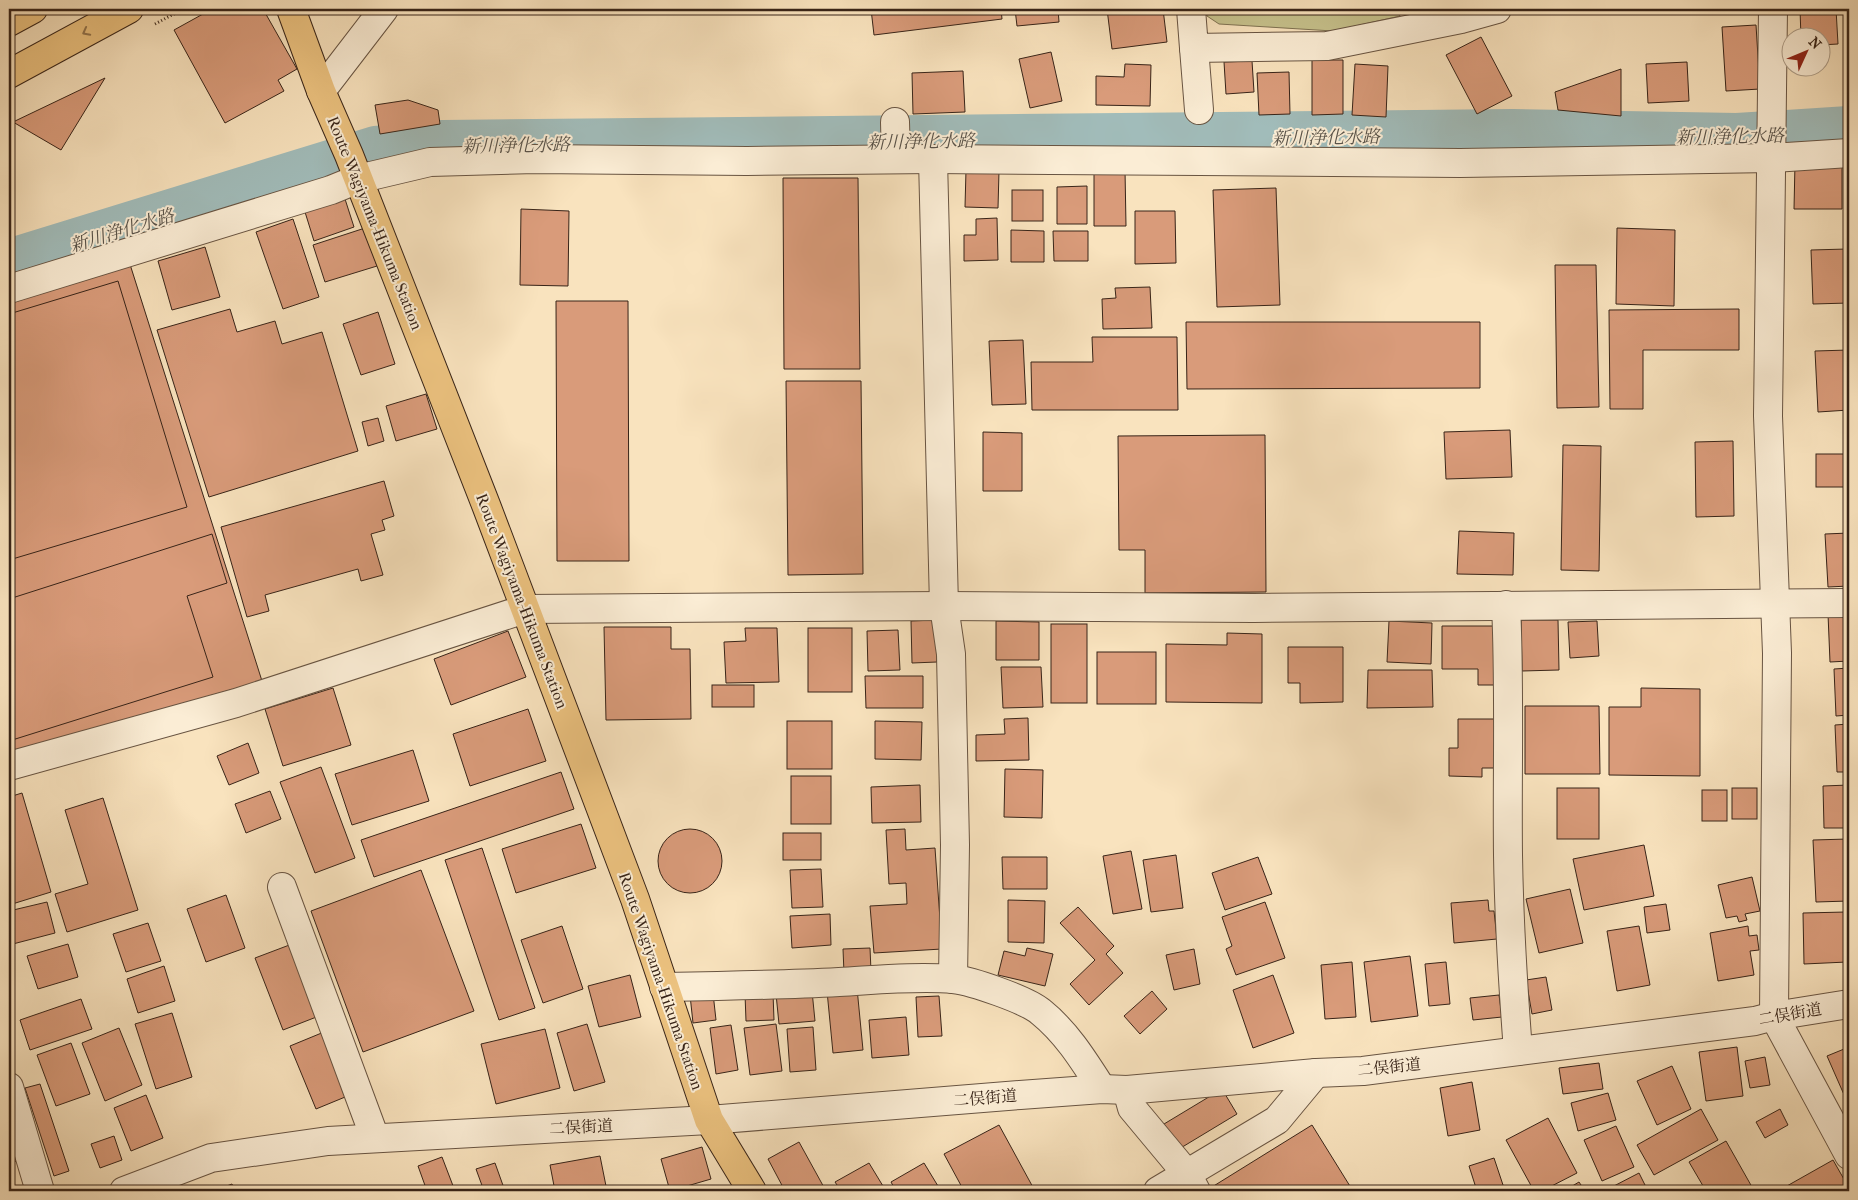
<svg xmlns="http://www.w3.org/2000/svg" width="1858" height="1200" font-family="'IM FELL French Canon','Noto Serif JP',serif">
<style>
.green{fill:#c6c18c;stroke:#7f7252}
.lines{fill:none;stroke-linecap:round;stroke-linejoin:round}
.river{stroke:#a1bcba;stroke-width:54}
.building{fill:#d99b7a;stroke:#382418}
.minor-casing{stroke:#685442;stroke-width:30}
.major-casing{stroke:#382418;stroke-width:30}
.highway-casing{stroke:#382418;stroke-width:30}
.path{stroke:#382418;stroke-width:3;stroke-dasharray:1 2.5;stroke-linecap:butt}
.minor{stroke:#fbedd5;stroke-width:28}
.major{stroke:#ecc27f;stroke-width:28}
.highway{stroke:#ecc27f;stroke-width:28}
.oneway{stroke:#92734c}
.labels{text-anchor:middle;dominant-baseline:central;stroke-width:4;stroke-linejoin:round;paint-order:stroke}
.street-label{font-size:16px;fill:#382418;stroke:#fbedd5}
.water-label{font-size:18px;font-style:italic;fill:#585249;stroke:#fbedd5}
</style>
<rect width="100%" height="100%" fill="#f9e3be"/>
<filter id="stains"><feTurbulence type="fractalNoise" baseFrequency=".004" numOctaves="4"/><feColorMatrix values="0 0 0 0 .2 0 0 0 0 .09 0 0 0 0 .02 0 0 0 .5 -.17"/></filter>
<radialGradient id="worn" r=".72"><stop offset=".6" stop-color="#630" stop-opacity="0"/><stop offset="1" stop-color="#630" stop-opacity=".3"/></radialGradient>
<path class="green" d="M1206,9h191l3,7 -67,15 -114,-7 -12,-8z"/>
<g class="lines">
<path class="river" d="M9,266l367,-113 67,-6 1070,-11 224,4 112,-7"/>
</g>
<g class="building">
<path d="M212,9h51l34,60 -19,11 6,11 -59,32 -51,-93z"/>
<path d="M871,9h130l1,10 -128,16z"/>
<path d="M1015,9h43l1,13 -42,4z"/>
<path d="M1107,9h56l4,33 -55,7z"/>
<path d="M1800,9h36l2,35 -18,1v-7h-19z"/>
<path d="M1756,25l4,64 -34,2 -4,-64z"/>
<path d="M1481,37l31,59 -35,18 -31,-59z"/>
<path d="M1051,52l11,49 -32,7 -11,-49z"/>
<path d="M1312,60h31v54l-31,1z"/>
<path d="M1252,61l2,31 -28,2 -2,-32z"/>
<path d="M1687,62l2,39 -41,2 -2,-39z"/>
<path d="M1125,64l26,1 -1,41 -54,-1v-29l28,1z"/>
<path d="M1355,64l33,2 -2,51 -34,-2z"/>
<path d="M1621,69v47l-63,-6 -3,-18z"/>
<path d="M963,71l2,41 -52,2 -1,-41z"/>
<path d="M1289,72l1,42 -31,1 -2,-42z"/>
<path d="M105,78l-44,72 -48,-28z"/>
<path d="M408,100l30,10 2,14 -60,10 -5,-29z"/>
<path d="M1795,163h47v46h-48z"/>
<path d="M966,170l33,1 -1,37 -33,-1z"/>
<path d="M1094,170h31l1,56h-32z"/>
<path d="M783,178h75l2,191h-76z"/>
<path d="M1087,186v38h-30v-37z"/>
<path d="M1276,188l4,117 -63,2 -4,-117z"/>
<rect x="1012" y="190" width="31" height="31"/>
<path d="M345,199l9,28 -40,14 -9,-29z"/>
<path d="M521,209l48,2 -1,75 -48,-1z"/>
<path d="M1135,211h40l1,52 -41,1z"/>
<path d="M997,218l1,42 -34,1v-26h12v-16z"/>
<path d="M293,219l26,78 -36,12 -27,-77z"/>
<path d="M365,228l12,38 -52,16 -12,-37z"/>
<path d="M1617,228l58,2 -1,76 -58,-2z"/>
<path d="M1011,230l33,1v31h-33z"/>
<path d="M1053,231h35v30h-34z"/>
<path d="M205,247l15,50 -48,13 -14,-49z"/>
<path d="M1847,249l2,54 -36,1 -2,-54z"/>
<path d="M128,258l134,423 -253,72v-457z"/>
<path d="M1555,265h41l3,142 -42,1z"/>
<path d="M118,281l69,226 -178,53v-246z"/>
<path d="M1150,287l2,41 -49,1 -1,-30 14,-1 -1,-10z"/>
<path d="M556,301h72l1,260h-72z"/>
<path d="M230,309l7,23 38,-11 7,23 40,-12 36,119 -149,46 -52,-167z"/>
<path d="M1739,309v41h-96v59h-33l-1,-99z"/>
<path d="M378,312l17,52 -34,11 -18,-51z"/>
<path d="M1186,322h294v66l-293,1z"/>
<path d="M1092,337h85l1,73h-146l-1,-48h62z"/>
<path d="M1023,340l3,64 -34,1 -3,-64z"/>
<path d="M1849,350v60l-31,2 -3,-61z"/>
<path d="M786,381h75l2,193 -75,1z"/>
<path d="M426,394l11,35 -41,12 -10,-35z"/>
<path d="M378,418l6,23 -16,5 -6,-24z"/>
<path d="M1510,430l2,47 -66,2 -2,-47z"/>
<path d="M983,432l39,1v58h-39z"/>
<path d="M1265,435l1,157 -121,1v-43h-26l-1,-114z"/>
<path d="M1733,441l1,75 -38,1 -1,-75z"/>
<path d="M1563,445l38,1 -2,125 -38,-1z"/>
<rect x="1816" y="454" width="33" height="33"/>
<path d="M384,481l10,35 -12,4 3,10 -14,4 12,41 -22,6 -3,-12 -93,26 4,16 -22,6 -26,-90z"/>
<path d="M1459,531l55,2 -1,42 -56,-1z"/>
<path d="M1849,533v53l-21,1 -3,-53z"/>
<path d="M212,534l15,49 -40,13 26,81 -204,64v-142z"/>
<path d="M1828,614h21v47l-19,1z"/>
<path d="M935,620l2,42 -25,1 -1,-42z"/>
<path d="M1521,620h37l1,50 -37,1z"/>
<path d="M996,621l43,1v38h-43z"/>
<path d="M1389,621l43,2 -1,41 -44,-2z"/>
<path d="M1597,621l2,35 -29,2 -2,-36z"/>
<rect x="1051" y="624" width="36" height="79"/>
<path d="M1442,626h55v59h-19v-16h-36z"/>
<path d="M604,627h67v22h19l1,70 -85,1z"/>
<path d="M745,628h32l2,54 -53,1 -2,-41 22,-1z"/>
<rect x="808" y="628" width="44" height="64"/>
<path d="M898,630l2,40 -32,1 -1,-40z"/>
<path d="M508,631l18,46 -75,28 -17,-46z"/>
<path d="M1227,633l35,1v69l-96,-1v-58l61,1z"/>
<path d="M1288,647h55v55l-43,1v-20h-12z"/>
<rect x="1097" y="652" width="59" height="52"/>
<path d="M1001,667h40l2,40 -40,1z"/>
<path d="M1849,668v47l-13,1 -2,-47z"/>
<path d="M1368,670h64l1,37 -66,1z"/>
<path d="M865,676h58v32h-57z"/>
<rect x="712" y="685" width="42" height="22"/>
<path d="M333,688l18,57 -68,21 -18,-57z"/>
<path d="M1641,688l59,1v87l-91,-1v-68h32z"/>
<path d="M1525,706h74l1,68h-75z"/>
<path d="M528,709l18,52 -76,25 -17,-52z"/>
<path d="M1028,718l1,42 -53,1v-26l29,-1 -1,-15z"/>
<path d="M1458,719h39v49h-15v9l-33,-1v-28h9z"/>
<rect x="787" y="721" width="45" height="48"/>
<path d="M875,721l47,1 -1,38 -46,-1z"/>
<path d="M1849,724v48h-12l-2,-47z"/>
<path d="M248,743l11,30 -30,12 -12,-29z"/>
<path d="M413,750l16,51 -77,24 -17,-51z"/>
<path d="M321,767l34,91 -40,15 -35,-91z"/>
<path d="M1005,769l38,1 -1,48 -38,-1z"/>
<path d="M561,772l13,37 -200,68 -13,-37z"/>
<rect x="791" y="776" width="40" height="48"/>
<path d="M920,785l1,37 -49,1 -1,-36z"/>
<path d="M1849,785v43h-25l-1,-42z"/>
<rect x="1557" y="788" width="42" height="51"/>
<rect x="1732" y="788" width="25" height="31"/>
<rect x="1702" y="790" width="25" height="31"/>
<path d="M270,791l11,28 -35,14 -11,-29z"/>
<path d="M22,793l29,99 -42,13v-108z"/>
<path d="M103,798l35,112 -71,22 -12,-38 33,-10 -23,-74z"/>
<path d="M581,824l15,44 -80,25 -14,-44z"/>
<path d="M905,829l1,21 29,-2 7,101 -68,4 -4,-47 37,-2 -1,-21 -17,1 -3,-54z"/>
<circle cx="690" cy="861" r="32"/>
<rect x="783" y="833" width="38" height="27"/>
<path d="M1848,839l1,62 -33,1 -3,-62z"/>
<path d="M1644,845l10,51 -70,14 -11,-51z"/>
<path d="M482,848l53,160 -36,12 -54,-160z"/>
<path d="M1131,851l11,58 -29,5 -10,-58z"/>
<path d="M1176,855l7,53 -32,4 -8,-52z"/>
<path d="M1002,857h45v32h-44z"/>
<path d="M1258,857l14,37 -47,16 -13,-37z"/>
<path d="M821,869l2,38 -31,1 -2,-38z"/>
<path d="M421,870l53,141 -111,41 -52,-141z"/>
<path d="M1752,877l8,34 -15,3 2,6 -8,2 -2,-6 -11,2 -8,-33z"/>
<path d="M1570,889l13,54 -44,10 -13,-54z"/>
<path d="M226,895l19,53 -39,14 -19,-53z"/>
<path d="M1008,900l37,1 -1,42 -36,-1z"/>
<path d="M1488,900l1,11h5l3,28 -43,4 -3,-40z"/>
<path d="M47,902l8,31 -46,12v-34z"/>
<path d="M1265,902l20,56 -49,17 -10,-26 6,-3 -10,-29z"/>
<path d="M1666,904l4,26 -23,3 -3,-26z"/>
<path d="M1078,907l36,39 -8,8 17,19 -34,32 -19,-21 25,-24 -35,-37z"/>
<path d="M1846,912l1,50 -43,2 -1,-51z"/>
<path d="M830,914l1,31 -39,3 -2,-32z"/>
<path d="M148,923l13,38 -35,11 -13,-38z"/>
<path d="M562,926l21,63 -40,14 -22,-63z"/>
<path d="M1639,926l11,59 -33,6 -10,-60z"/>
<path d="M1748,926l1,10 8,-1 2,15 -9,1 4,24 -36,6 -8,-48z"/>
<path d="M68,944l10,33 -40,12 -11,-33z"/>
<path d="M292,944l27,72 -36,14 -28,-72z"/>
<path d="M870,948l1,23 -27,2 -1,-24z"/>
<path d="M1027,948l26,6 -8,32 -47,-11 6,-24 21,5z"/>
<path d="M1194,949l6,35 -26,6 -8,-35z"/>
<path d="M1410,956l8,60 -47,6 -7,-60z"/>
<path d="M1352,962l4,55 -31,2 -4,-54z"/>
<path d="M1446,962l4,42 -21,2 -4,-42z"/>
<path d="M164,966l11,35 -37,12 -11,-34z"/>
<path d="M630,975l11,42 -42,10 -11,-41z"/>
<path d="M1273,975l21,58 -41,15 -20,-58z"/>
<path d="M1546,977l6,33 -20,4 -6,-34z"/>
<path d="M857,988l6,62 -30,3 -6,-62z"/>
<path d="M812,991l3,30 -36,3 -3,-30z"/>
<path d="M1152,991l15,18 -27,25 -16,-18z"/>
<path d="M713,993l3,27 -23,3 -3,-28z"/>
<path d="M773,993l1,27 -28,1 -1,-27z"/>
<path d="M1499,995l3,22 -29,3 -3,-22z"/>
<path d="M939,996l3,40 -24,1 -2,-40z"/>
<path d="M81,999l11,30 -62,21 -10,-30z"/>
<path d="M172,1013l20,64 -36,12 -21,-65z"/>
<path d="M906,1017l3,38 -37,3 -3,-38z"/>
<path d="M587,1024l18,58 -31,9 -17,-58z"/>
<path d="M776,1024l6,47 -32,4 -6,-47z"/>
<path d="M731,1025l7,45 -22,4 -6,-46z"/>
<path d="M813,1027l3,43 -26,2 -3,-43z"/>
<path d="M119,1028l23,57 -37,16 -23,-58z"/>
<path d="M545,1029l15,59 -64,16 -15,-60z"/>
<path d="M324,1032l26,63 -34,14 -26,-63z"/>
<path d="M71,1043l19,51 -34,12 -19,-51z"/>
<path d="M1737,1047l6,49 -37,5 -7,-49z"/>
<path d="M1849,1047v59l-22,-50z"/>
<path d="M1765,1057l5,28 -20,3 -5,-27z"/>
<path d="M1599,1063l4,26 -40,5 -4,-26z"/>
<path d="M1672,1066l19,43 -34,16 -20,-44z"/>
<path d="M1472,1082l8,48 -32,6 -8,-48z"/>
<path d="M40,1084l29,87 -15,5 -29,-88z"/>
<path d="M1222,1089l15,25 -58,35 -15,-25z"/>
<path d="M1608,1093l8,27 -38,11 -7,-28z"/>
<path d="M146,1095l17,43 -32,13 -17,-43z"/>
<path d="M1701,1109l17,31 -64,35 -17,-30z"/>
<path d="M1780,1109l8,16 -23,13 -9,-16z"/>
<path d="M1548,1118l29,55 -35,18h-8l-28,-51z"/>
<path d="M999,1125l36,66h-71l-20,-37z"/>
<path d="M1312,1125l41,66h-138l-3,-4z"/>
<path d="M1616,1126l18,41 -32,14 -18,-41z"/>
<path d="M114,1136l8,24 -22,8 -9,-24z"/>
<path d="M14,1137l6,23 -11,3v-24z"/>
<path d="M1726,1141l26,46 -8,4h-38l-17,-29z"/>
<path d="M799,1142l27,49h-41l-17,-32z"/>
<path d="M702,1147l9,32 -41,12 -9,-32z"/>
<path d="M600,1156l7,35h-52l-5,-26z"/>
<path d="M442,1157l13,34h-28l-9,-25z"/>
<path d="M1494,1158l11,33h-28l-8,-25z"/>
<path d="M1833,1160l16,28 -6,3h-65z"/>
<path d="M495,1163l10,28h-21l-8,-22z"/>
<path d="M869,1163l17,28h-45l-6,-9z"/>
<path d="M924,1163l17,28h-45l-5,-9z"/>
<path d="M1639,1173l9,18h-34l-2,-4z"/>
<path d="M1579,1182l6,9h-21z"/>
<path d="M232,1184l3,7h-22z"/>
</g>
<g class="lines">
<defs>
<g id="minor">
<path d="M1191,9l3,39 133,-2 134,-27 36,-10"/>
<path d="M1773,9l-5,407 9,237 -3,363 75,139"/>
<path d="M1194,48l5,62"/>
<path d="M321,91l63,-82"/>
<path d="M895,122l1,37"/>
<path d="M933,159l11,447 7,48 4,191 -2,134"/>
<path d="M9,289l322,-99 27,-11 72,-17 105,-3 212,2 186,-2 527,4 312,-5 77,-5"/>
<path d="M1506,605c4,83 1,166 2,250 1,66 5,131 10,196"/>
<path d="M9,766l227,-63 289,-94 419,-3 310,2 595,-5"/>
<path d="M282,887l93,251"/>
<path d="M664,987c59,-1 117,-2 175,-5 37,-2 76,-6 114,-3 19,2 74,21 88,33 26,21 43,49 61,77"/>
<path d="M9,1087l31,104"/>
<path d="M1127,1090l5,18 55,66 9,17"/>
<path d="M124,1191l87,-33 117,-17 381,-21 311,-25 82,-6 25,1 189,-17 47,-2 392,-50 19,-5 75,-12"/>
<path d="M1158,1191l119,-71 39,-47"/>
</g>
<path id="major" d="M291,9l30,82 28,64 137,350 149,394 74,221 43,71"/>
<g id="highway">
<path d="M9,22l24,-13"/>
<path d="M9,74l120,-65"/>
</g>
</defs>
<use href="#minor" class="minor-casing"/>
<use href="#major" class="major-casing"/>
<use href="#highway" class="highway-casing"/>
<path class="path" d="M155,24l28,-15"/>
<use href="#minor" class="minor"/>
<use href="#major" class="major"/>
<use href="#highway" class="highway"/>
</g>
<defs><path id="oneway-chevron" d="M-2-3.5L2.5 0L-2 3.5" fill="none" stroke-width="1.6" stroke-linecap="round" stroke-linejoin="round" transform="scale(1.25)"/></defs>
<use class="oneway" href="#oneway-chevron" transform="translate(86 32) rotate(152)"/>
<g class="labels">
<g class="street-label">
<text transform="translate(375 223) rotate(68)">Route Wagiyama-Hikuma Station</text>
<text transform="translate(522 601) rotate(69)">Route Wagiyama-Hikuma Station</text>
<text transform="translate(661 981) rotate(71)">Route Wagiyama-Hikuma Station</text>
<text transform="translate(1790 1014) rotate(-10)">二俣街道</text>
<text transform="translate(1389 1067) rotate(-6)">二俣街道</text>
<text transform="translate(985 1098) rotate(-5)">二俣街道</text>
<text transform="translate(581 1127) rotate(-3)">二俣街道</text>
</g>
<g class="water-label">
<text transform="translate(1730 137) rotate(-1)">新川浄化水路</text>
<text transform="translate(1326 138) rotate(-1)">新川浄化水路</text>
<text transform="translate(921 142) rotate(-1)">新川浄化水路</text>
<text transform="translate(516 146) rotate(-1)">新川浄化水路</text>
<text transform="translate(122 231) rotate(-17)">新川浄化水路</text>
</g>
</g>
<rect width="1858" height="1200" fill="none" stroke="#f9e3be" stroke-width="30"/>
<rect x="10" y="10" width="1838" height="1180" fill="none" stroke="#382418" stroke-width="2.5"/>
<rect x="15" y="15" width="1828" height="1170" fill="none" stroke="#382418"/>
<g transform="translate(1806 52) rotate(46)"><circle r="24" fill="#fbedd5" stroke="#ad9d89"/>
<path d="M0-4L9 19L0 12L-9 19Z" fill="#8f2418"/>
<text y="-8" font-size="14" font-weight="bold" text-anchor="middle" fill="#382418">N</text>
</g>
<rect width="100%" height="100%" filter="url(#stains)"/>
<rect width="100%" height="100%" fill="url(#worn)"/>
</svg>
